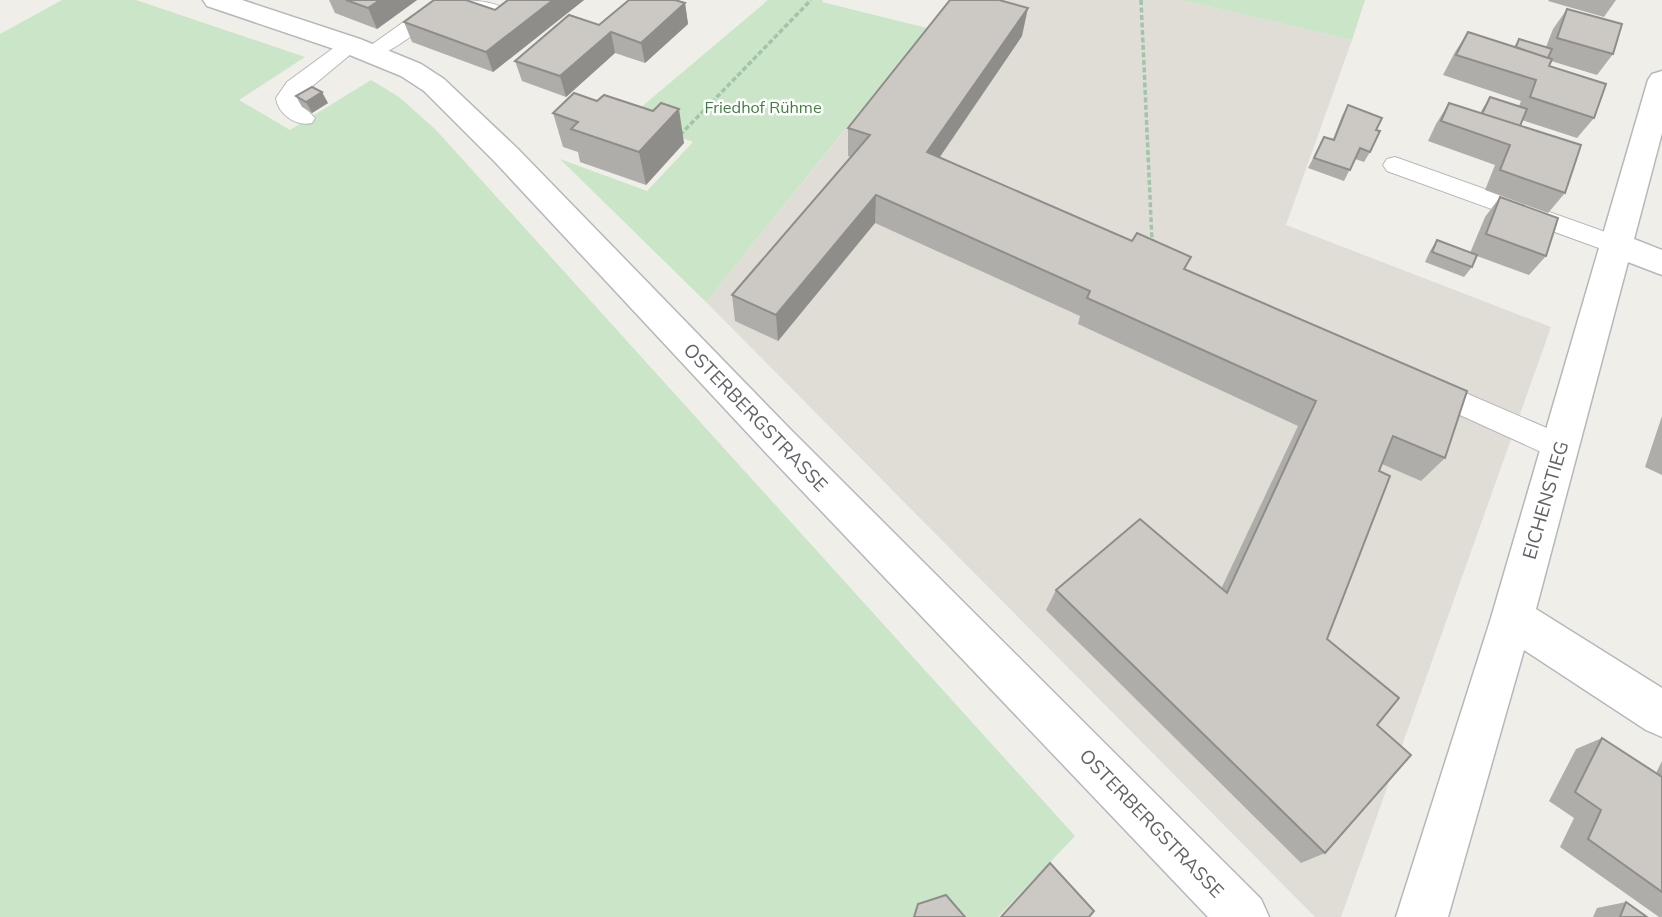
<svg xmlns="http://www.w3.org/2000/svg" width="1662" height="917" font-family="Mulish,sans-serif">
<style>
.education{fill:#e0ddd7}
.green{fill:#cae5c8}
.lines{fill:none;stroke-linecap:round;stroke-linejoin:round}
.lane-casing{stroke:#b5b8bb;stroke-width:2}
.street-casing{stroke:#b5b8bb;stroke-width:3}
.path-far1{stroke:#a1c5a9;stroke-width:3.5;stroke-dasharray:5 2.5;stroke-linecap:butt}
.path{stroke:#a1c5a9;stroke-width:4.5;stroke-dasharray:7 3.5;stroke-linecap:butt}
.lane{fill:#fff;fill-rule:evenodd}
.street{fill:#fff;fill-rule:evenodd}
.wall{fill:#afada9}
.shaded-wall{fill:#8f8d8a}
.building{fill:#ccc9c5;stroke:#8f8d8a;stroke-width:2}
.labels{text-anchor:middle;dominant-baseline:central;stroke-width:5;stroke-linejoin:round;paint-order:stroke}
.far-park-label{font-size:16px;fill:#3f803e;stroke:#fff}
.street-label{font-size:19px;fill:#606367;stroke:#fff}
</style>
<rect width="100%" height="100%" fill="#f0eee9"/>
<path class="education" d="M950,0h231l171,40 -66,185 265,102 -210,590h-26l-609,-615z"/>
<g class="green">
<path d="M62,0h74l169,57 -66,43 51,30 81,-50 28,17 37,33 639,706 -77,81h-998v-883z"/>
<path d="M768,0h55l-1,2 105,26 -221,274 -146,-143 87,32 46,-49 -36,-13 -37,-4z"/>
<path d="M1181,0h184l-13,40z"/>
</g>
<g class="lines">
<defs>
<g id="lane">
<path d="M448,0c17,0 45,0 56,9l-3,4c-10,3 -16,-2 -26,-4 -12,-3 -26,3 -36,9 -20,10 -56,44 -75,39l-4,-4 52,-37z"/>
<path d="M350,39l7,2 4,4 -4,4 -59,49 1,4 16,16 -3,5c-16,4 -34,-9 -36,-25l11,-16 56,-41z"/>
<path d="M1395,157l230,82 4,6 -4,6 -9,3 -9,-3 -220,-80 -4,-6 4,-6z"/>
<path d="M1426,376l144,62 5,9 -5,9 -10,3 -10,-3 -134,-61 -4,-8 4,-8z"/>
</g>
<g id="street">
<path d="M203,0h39l118,39 61,25 23,15 73,69 275,283 469,468 8,18h-61l-442,-464 -271,-291 -71,-71 -23,-15 -61,-25 -133,-45z"/>
<path d="M1662,71v62l-28,106 28,11v25l-34,-13 -92,347 126,79v49l-16,-7 -122,-80 -76,267h-52l95,-299 157,-538 4,-6z"/>
</g>
</defs>
<use href="#lane" class="lane-casing"/>
<use href="#street" class="street-casing"/>
<g class="path-far1">
<path d="M1141,0l11,241"/>
<path d="M680,135l131,-135"/>
</g>
<path class="path" d="M1152,239v5"/>
<use href="#lane" class="lane"/>
<use href="#street" class="street"/>
</g>
<g class="wall">
<path d="M329,0h88l-40,29 -42,-16z"/>
<path d="M508,0h76l-91,72 -81,-30 -8,-20 91,-12z"/>
<path d="M1549,0h67l-12,17 -56,-16z"/>
<path d="M685,3l3,21 -43,39 -30,-10 -49,44 -44,-16 -7,-20 84,-36z"/>
<path d="M1567,9l46,45 -16,21 -46,-14 -2,5 45,52 -17,20 -55,-18 -2,6 45,67 -17,20 -63,-23 10,-25 -67,-24 8,-17 13,-21 31,10 10,-16 29,9 2,-5 -78,-26 12,-23 13,-20 46,15 5,-8 27,8 7,-18z"/>
<path d="M1022,36l-82,121 245,112 260,189 -24,23 -39,-17 -55,175 50,86 -52,128 -24,10 -255,-253 10,-20 165,-1 77,-163 -220,-102 2,-8 -205,-93 -97,118 -43,-20 -3,-26 119,-138 -3,-1v-28z"/>
<path d="M296,96l32,7 -16,10 -10,-6z"/>
<path d="M1348,105l28,25 -6,22 -6,10 -9,-3 -11,22 -36,-13 16,-31 9,2 9,-23z"/>
<path d="M553,113l131,30 -38,42 -66,-23 -2,-10 -15,-5z"/>
<path d="M1500,197l46,59 -17,19 -52,-19 -5,11 -8,10 -39,-15 5,-11 7,-11 33,13 15,-36z"/>
<path d="M1662,416v59l-17,-8z"/>
<path d="M1602,738l54,35 6,-12v156h-3l-99,-70 14,-29 -25,-17 27,-52z"/>
<path d="M1626,902l21,15h-54l4,-9z"/>
</g>
<g class="shaded-wall">
<path d="M380,0h37l-40,29 -9,-21z"/>
<path d="M553,0h31l-91,72 -7,-20z"/>
<path d="M685,3l3,21 -43,39 -4,-20z"/>
<path d="M1028,8l-6,28 -98,144 3,-28z"/>
<path d="M611,32l4,21 -49,44 -6,-21z"/>
<path d="M322,92l6,11 -16,10 -6,-11z"/>
<path d="M679,109l5,34 -38,42 -7,-33z"/>
<path d="M876,195l-1,28 -97,118 -2,-26z"/>
</g>
<g class="building">
<path d="M346,0h34l-12,8z"/>
<path d="M434,0h32l29,10 13,-10h45l-67,52 -82,-30z"/>
<path d="M629,0h46l10,3 -44,40 -30,-11 -51,44 -45,-15 54,-46 30,10z"/>
<path d="M950,0h49l29,8 -101,144 205,89 5,-8 54,24 -7,12 283,122 -22,67 -52,-22 -14,35 11,5 -63,163 72,59 -22,27 34,30 -86,98 -269,-263 84,-71 87,74 89,-192 -229,-103 3,-7 -214,-96 -100,120 -44,-20 138,-160 -22,-7z"/>
<path d="M1567,9l55,15 -9,30 -56,-16z"/>
<path d="M1468,32l84,27 -3,7 57,18 -12,34 -64,-21 6,-17 -80,-25z"/>
<path d="M1519,39l33,10 -4,9 -32,-11z"/>
<path d="M312,87l10,5 -16,10 -10,-6z"/>
<path d="M574,93l23,8 7,-6 49,16 8,-8 18,6 -40,43 -68,-23 7,-7 -25,-9z"/>
<path d="M1490,97l37,12 -7,17 -38,-12z"/>
<path d="M1449,103l132,42 -16,48 -65,-23 10,-25 -69,-24z"/>
<path d="M1348,105l34,13 -6,12 4,1 -10,21 -10,-4 -10,22 -36,-12 10,-21 10,3z"/>
<path d="M1500,197l58,21 -12,38 -60,-22z"/>
<path d="M1437,240l40,15 -5,12 -40,-15z"/>
<path d="M1602,738l60,39v115l-74,-53 13,-29 -26,-18z"/>
<path d="M1050,863l44,48 -5,6h-88z"/>
<path d="M946,895l19,22h-51l4,-13z"/>
<path d="M1626,902l21,15h-27z"/>
</g>
<g class="labels">
<g class="far-park-label">
<text x="763" y="107">Friedhof Rühme</text>
</g>
<g class="street-label">
<text transform="translate(756 417) rotate(46)">OSTERBERGSTRASSE</text>
<text transform="translate(1545 500) rotate(-74)">EICHENSTIEG</text>
<text transform="translate(1152 823) rotate(46)">OSTERBERGSTRASSE</text>
</g>
</g>
</svg>
